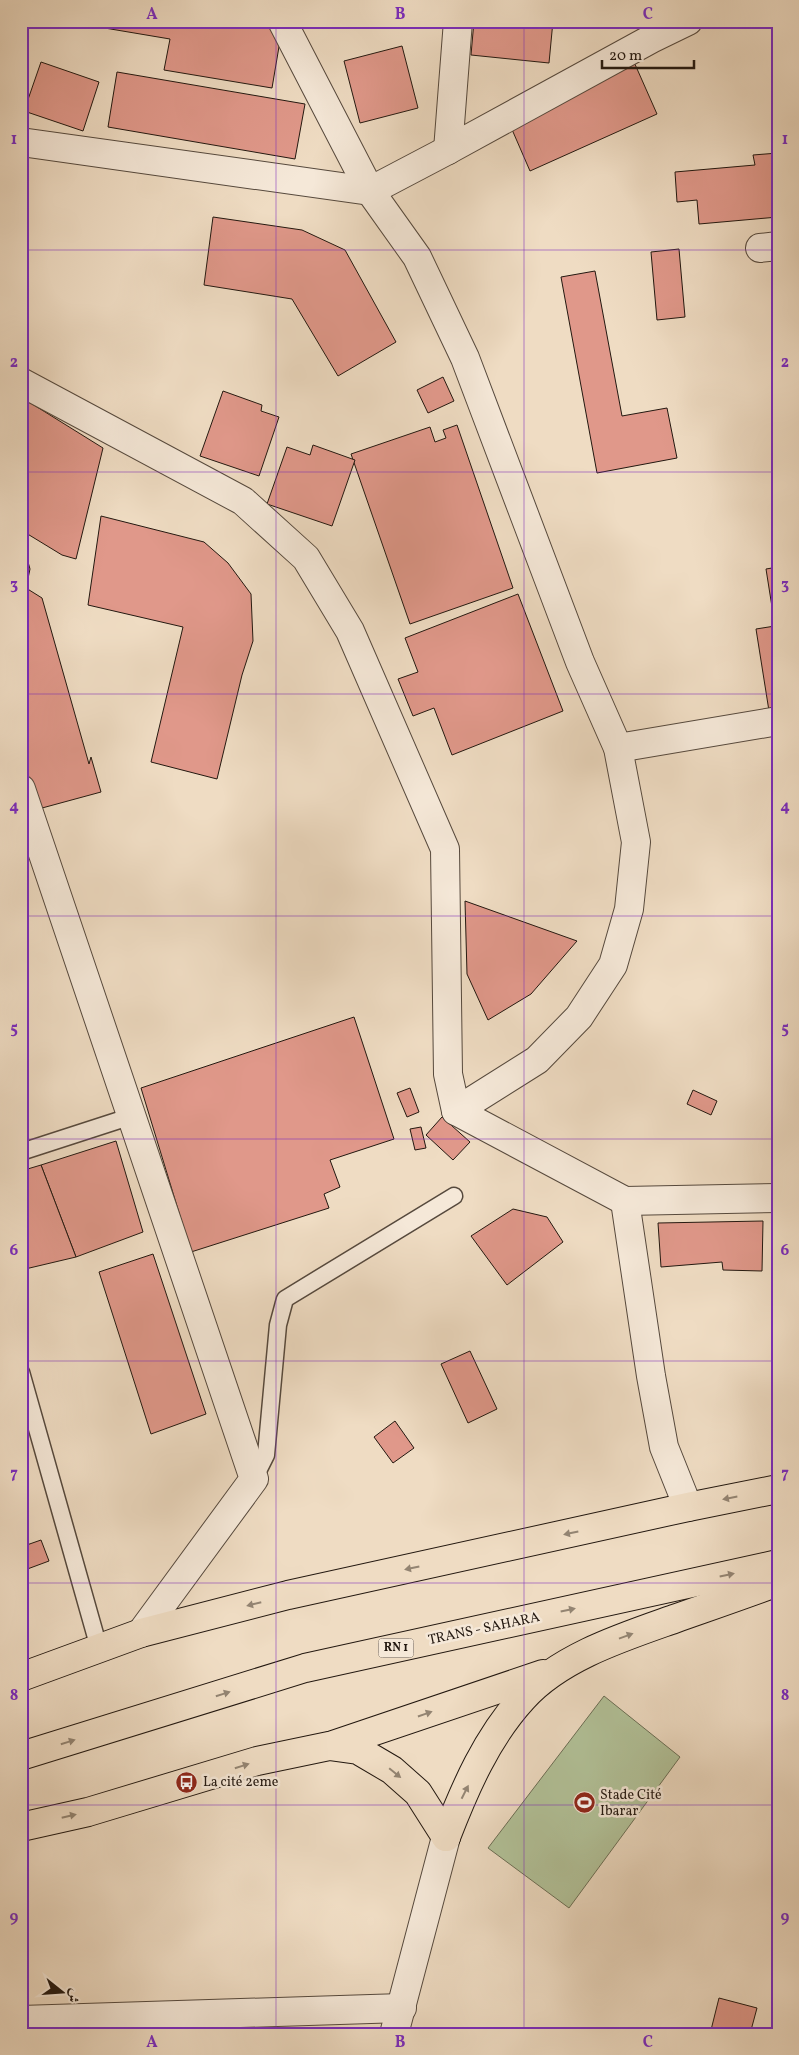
<svg xmlns="http://www.w3.org/2000/svg" width="799" height="2055" font-family="Vollkorn,Amiri,serif">
<style>
.green{fill:#b2c299;stroke:#6a6d54}
.building{fill:#e0988a;stroke:#231810}
.lines{fill:none;stroke-linecap:round;stroke-linejoin:round}
.lane-casing{stroke:#56493d;stroke-width:19}
.street-casing{stroke:#56493d;stroke-width:30}
.highway-casing{stroke:#231810;stroke-width:30}
.lane{stroke:#f5e8d8;stroke-width:16}
.street{stroke:#f5e8d8;stroke-width:28}
.highway{stroke:#efdcc3;stroke-width:28}
.oneway{fill:#938472}
.grid{fill:none;stroke:#7b2cbf;stroke-width:1;stroke-opacity:0.55}
.labels{text-anchor:middle;dominant-baseline:central;stroke-width:5;stroke-linejoin:round;paint-order:stroke}
.shield{fill:#f5e8d8;stroke:#62564c;stroke-width:1}
.shield-label{font-size:12px;font-weight:bold;fill:#231810}
.street-label{font-size:14px;fill:#231810;stroke:#f5e8d8}
.poi-label{font-size:14px;fill:#231810;stroke:#f5e8d8;text-anchor:start}
.neatline{fill:none;stroke:#7b2cbf;stroke-width:2}
.grid-label{font-size:16px;text-anchor:middle;font-weight:bold;fill:#7b2cbf}
</style>
<rect width="100%" height="100%" fill="#efdcc3"/>
<filter id="stains"><feTurbulence type="fractalNoise" baseFrequency=".004" numOctaves="4"/><feColorMatrix values="0 0 0 0 .2 0 0 0 0 .09 0 0 0 0 .02 0 0 0 .5 -.17"/></filter>
<radialGradient id="worn" r=".72"><stop offset=".6" stop-color="#630" stop-opacity="0"/><stop offset="1" stop-color="#630" stop-opacity=".3"/></radialGradient>
<path class="green" d="M604,1696l76,61 -111,151 -81,-60z"/>
<g class="building">
<path d="M63,21h212l8,2 -11,65 -108,-18 6,-31z"/>
<path d="M474,21h79l-4,42 -78,-8z"/>
<path d="M402,46l16,62 -58,15 -16,-62z"/>
<path d="M41,62l58,20 -16,49 -59,-20z"/>
<path d="M634,62l23,52 -127,57 -23,-53z"/>
<path d="M117,72l188,32 -10,55 -187,-32z"/>
<path d="M778,153v64l-79,7 -2,-24 -20,2 -2,-30 80,-7 -2,-10z"/>
<path d="M213,217l89,13 43,20 51,92 -58,34 -46,-77 -88,-14z"/>
<path d="M679,249l6,68 -28,3 -6,-68z"/>
<path d="M595,271l27,145 45,-8 10,50 -80,15 -36,-196z"/>
<path d="M443,377l11,24 -26,12 -11,-23z"/>
<path d="M223,391l39,14 -1,6 18,6 -20,59 -59,-20z"/>
<path d="M21,397l82,51 -27,111 -14,-4 -41,-25 6,-29 -6,-1z"/>
<path d="M457,425l56,163 -103,36 -59,-170 79,-27 5,15 11,-4 -3,-8z"/>
<path d="M313,445l42,15 -23,66 -65,-22 20,-57 23,8z"/>
<path d="M101,516l103,26 24,21 23,31 2,47 -11,34 -25,104 -66,-17 32,-135 -95,-22z"/>
<path d="M21,537l9,32 -4,19 16,10 47,166 2,-7 10,35 -70,19 -10,-37z"/>
<path d="M778,567v142l-9,2 -13,-82 19,-3 -9,-57z"/>
<path d="M518,594l45,117 -111,44 -18,-47 -21,8 -15,-37 20,-7 -13,-34z"/>
<path d="M465,901l112,40 -46,53 -43,26 -21,-46z"/>
<path d="M354,1017l40,122 -64,21 10,27 -16,7 5,14 -138,44 -50,-164z"/>
<path d="M410,1088l9,24 -12,5 -10,-24z"/>
<path d="M693,1090l24,11 -6,14 -24,-11z"/>
<path d="M442,1117l28,25 -17,18 -27,-25z"/>
<path d="M421,1127l5,21 -11,2 -5,-21z"/>
<path d="M116,1141l27,91 -67,25 -35,-92z"/>
<path d="M41,1165l35,92 -55,13v-99z"/>
<path d="M513,1209l34,8 16,25 -56,43 -36,-49z"/>
<path d="M763,1221l-1,50 -39,-1 -1,-8 -61,5 -3,-44z"/>
<path d="M153,1254l53,160 -55,20 -52,-162z"/>
<path d="M470,1351l27,58 -29,14 -27,-59z"/>
<path d="M395,1421l19,27 -21,15 -19,-26z"/>
<path d="M41,1540l8,21 -27,10 -1,-24z"/>
<path d="M719,1998l38,10 -7,26h-40z"/>
</g>
<g class="lines">
<defs>
<g id="lane">
<path d="M21,1152l111,-36"/>
<path d="M21,1372l78,276"/>
<path d="M254,1479l12,-24 12,-130 7,-26 169,-103"/>
</g>
<g id="street">
<path d="M282,21l88,170 47,66 48,101 115,304 38,86 18,94 -7,67 -16,56 -34,52 -42,43 -81,51"/>
<path d="M21,142l349,49 78,-41 203,-111 37,-18"/>
<path d="M448,150l10,-129"/>
<path d="M760,248l18,-2"/>
<path d="M21,382l222,119 63,57 44,73 95,218 3,225 8,37 169,90 153,-3"/>
<path d="M618,748l160,-27"/>
<path d="M21,789l233,690 -113,154"/>
<path d="M625,1201l26,175 13,71 24,60"/>
<path d="M21,2020l381,-12"/>
<path d="M394,2034l52,-197"/>
</g>
<g id="highway">
<path d="M21,1677l120,-44 147,-38 400,-88 90,-18"/>
<path d="M333,1745l210,-71"/>
<path d="M21,1756l284,-88 473,-104"/>
<path d="M21,1827l67,-15 169,-51 72,-15 29,4 34,20 26,23 28,44"/>
<path d="M446,1837c19,-49 41,-100 77,-139 37,-41 100,-61 151,-79 34,-12 69,-24 104,-37"/>
</g>
</defs>
<use href="#lane" class="lane-casing"/>
<use href="#street" class="street-casing"/>
<use href="#highway" class="highway-casing"/>
<use href="#lane" class="lane"/>
<use href="#street" class="street"/>
<use href="#highway" class="highway"/>
</g>
<defs><path id="oneway-solid" d="M-6-.8H1V-3.2L6.5 0L1 3.2V.8H-6Z" transform="scale(1.25)"/></defs>
<g class="oneway">
<use href="#oneway-solid" transform="translate(730 1498) rotate(169)"/>
<use href="#oneway-solid" transform="translate(571 1533) rotate(168)"/>
<use href="#oneway-solid" transform="translate(412 1568) rotate(168)"/>
<use href="#oneway-solid" transform="translate(727 1575) rotate(-12)"/>
<use href="#oneway-solid" transform="translate(254 1604) rotate(166)"/>
<use href="#oneway-solid" transform="translate(568 1610) rotate(-12)"/>
<use href="#oneway-solid" transform="translate(626 1636) rotate(-20)"/>
<use href="#oneway-solid" transform="translate(223 1694) rotate(-17)"/>
<use href="#oneway-solid" transform="translate(425 1714) rotate(-19)"/>
<use href="#oneway-solid" transform="translate(68 1742) rotate(-17)"/>
<use href="#oneway-solid" transform="translate(242 1766) rotate(-17)"/>
<use href="#oneway-solid" transform="translate(395 1773) rotate(39)"/>
<use href="#oneway-solid" transform="translate(465 1792) rotate(-63)"/>
<use href="#oneway-solid" transform="translate(69 1816) rotate(-13)"/>
</g>
<path class="grid" d="M276,21v2013M524,21v2013M21,250h757M21,472h757M21,694h757M21,916h757M21,1139h757M21,1361h757M21,1583h757M21,1805h757"/>
<defs>
<symbol id="bus-disc" viewBox="-11 -11 22 22"><circle r="9.5" fill="#8f2418" stroke="#f5e8d8"/><path d="M-5-6H5V4H4V6H2V4H-2V6H-4V4H-5ZM-3.5-4V0h7V-4ZM-3.5 1.2v1.5H-2V1.2ZM2 1.2v1.5H3.5V1.2Z" fill="#fff"/></symbol>
<symbol id="stadium-disc" viewBox="-11 -11 22 22"><circle r="9.5" fill="#8f2418" stroke="#f5e8d8"/><path d="M0-5a6.5 5 0 1 0 0 10a6.5 5 0 1 0 0-10ZM-3.5-1.8h7v3.6h-7Z" fill="#fff"/></symbol>
</defs>
<g fill-rule="evenodd">
<use href="#bus-disc" x="174" y="1770" width="25" height="25"/>
<use href="#stadium-disc" x="572" y="1790" width="25" height="25"/>
</g>
<g class="labels">
<rect class="shield" x="378.5" y="1638.5" width="35" height="19" rx="4"/>
<g class="shield-label">
<text x="396" y="1648">RN 1</text>
</g>
<g class="street-label">
<text transform="translate(484 1629) rotate(-12)">TRANS - SAHARA</text>
</g>
<g class="poi-label">
<text x="203" y="1782">La cité 2eme</text>
<text x="600" y="1795">Stade Cité<tspan x="600" dy="16">Ibarar</tspan></text>
</g>
</g>
<rect width="799" height="2055" fill="none" stroke="#efdcc3" stroke-width="55"/>
<g transform="translate(62 1992) rotate(107)" stroke="#f5e8d8" stroke-width="4" paint-order="stroke">
<path d="M0-4L9 19L0 12L-9 19Z" fill="#231810"/>
<text y="-8" font-size="14" font-weight="bold" text-anchor="middle" fill="#231810">ش</text>
</g>
<path d="M602 60v8h92v-8" fill="none" stroke="#231810" stroke-width="2.5"/>
<text x="609" y="60" font-size="15" fill="#231810" stroke="#f5e8d8" stroke-width="4" paint-order="stroke">20 m</text>
<rect x="28" y="28" width="744" height="2000" class="neatline"/>
<g class="grid-label">
<text x="152" y="19">A</text>
<text x="400" y="19">B</text>
<text x="648" y="19">C</text>
<text x="14" y="144">1</text>
<text x="785" y="144">1</text>
<text x="14" y="367">2</text>
<text x="785" y="367">2</text>
<text x="14" y="589">3</text>
<text x="785" y="589">3</text>
<text x="14" y="811">4</text>
<text x="785" y="811">4</text>
<text x="14" y="1033">5</text>
<text x="785" y="1033">5</text>
<text x="14" y="1255">6</text>
<text x="785" y="1255">6</text>
<text x="14" y="1478">7</text>
<text x="785" y="1478">7</text>
<text x="14" y="1700">8</text>
<text x="785" y="1700">8</text>
<text x="14" y="1922">9</text>
<text x="785" y="1922">9</text>
<text x="152" y="2047">A</text>
<text x="400" y="2047">B</text>
<text x="648" y="2047">C</text>
</g>
<rect width="100%" height="100%" filter="url(#stains)"/>
<rect width="100%" height="100%" fill="url(#worn)"/>
</svg>
